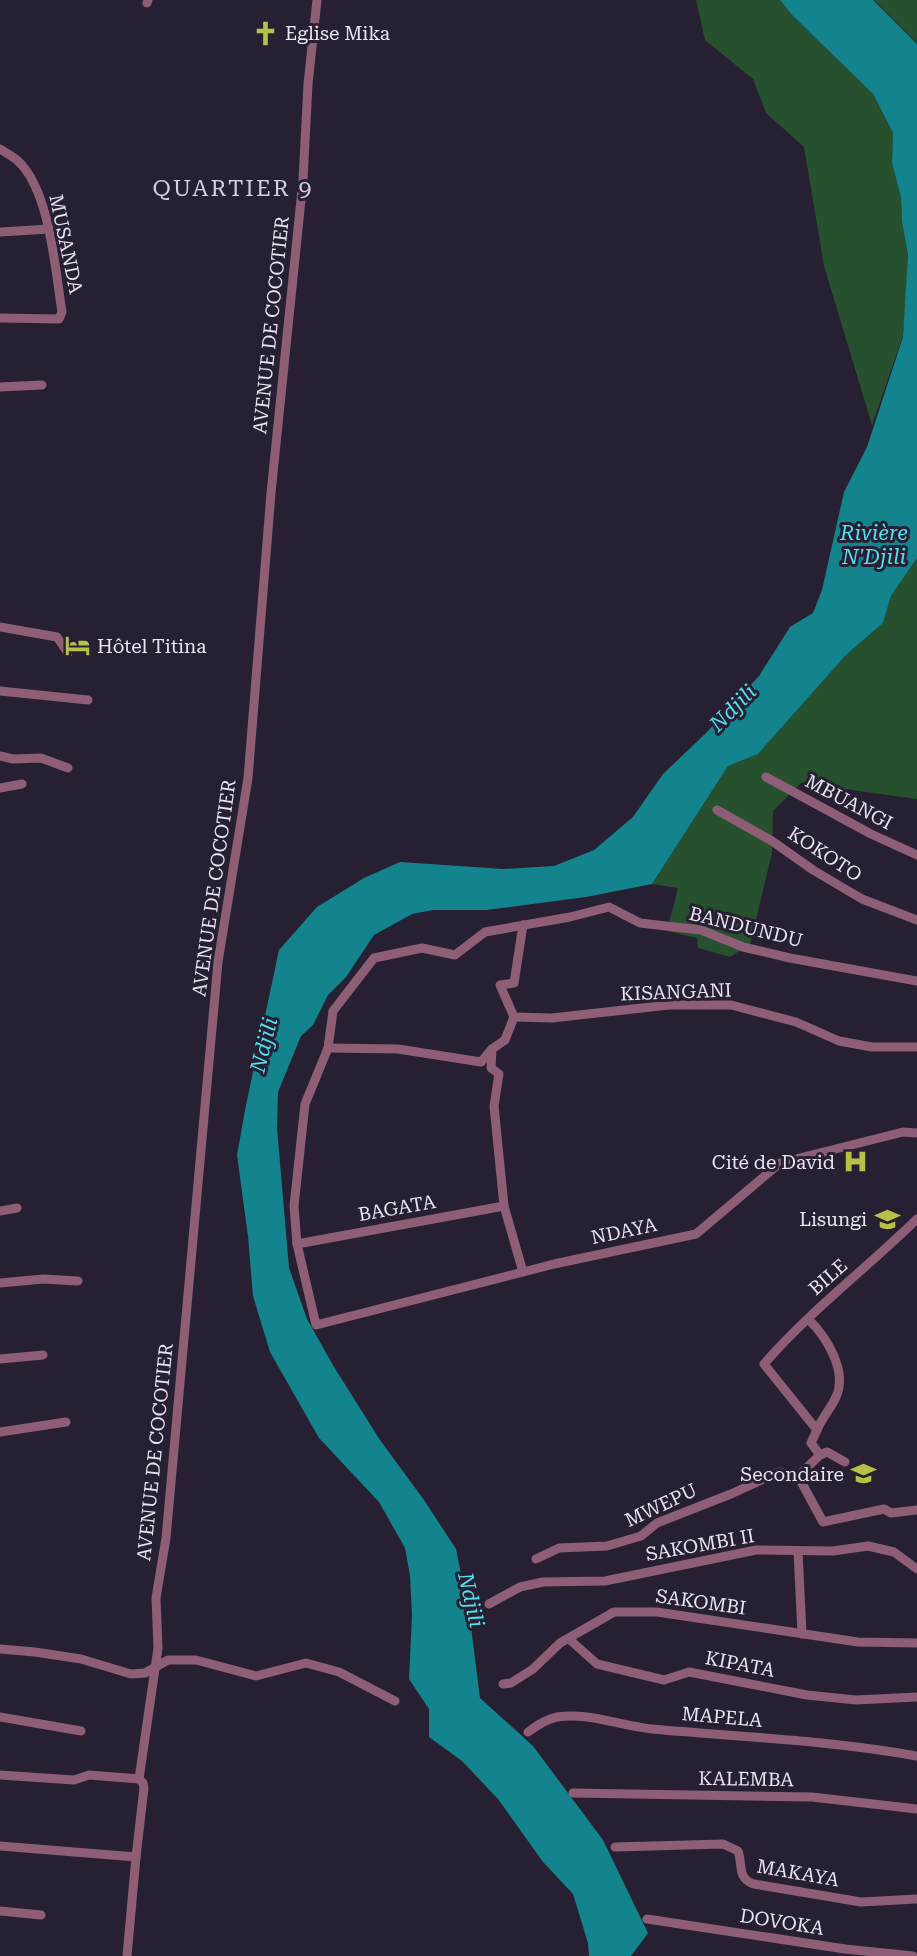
<svg xmlns="http://www.w3.org/2000/svg" width="917" height="1956" font-family="'Roboto Serif',serif">
<style>
.green{fill:#27512e}
.water{fill:#13838e}
.lines{fill:none;stroke-linecap:round;stroke-linejoin:round}
.minor{stroke:#8d5e76;stroke-width:9}
.labels{text-anchor:middle;dominant-baseline:central;stroke-width:6;stroke-linejoin:round;paint-order:stroke}
.poi-label{font-size:19px;fill:#e8e4f1;stroke:#272033;text-anchor:end}
.street-label{font-size:19px;fill:#e8e4f1;stroke:#272033}
.water-label{font-size:21px;font-style:italic;fill:#52e1f1;stroke:#272033}
.quarter-label{font-size:23px;letter-spacing:2px;fill:#d3cce5;stroke:#272033}
</style>
<rect width="100%" height="100%" fill="#272033"/>
<g class="green">
<path d="M696,0h84l12,15 81,79 20,39 -1,30 9,35 1,24 6,33 -1,33 -4,48 -31,89 -48,-159 -20,-119 -38,-34 -13,-34 -48,-39z"/>
<path d="M873,0h44v43l-42,-42z"/>
<path d="M917,558v241l-116,-16 -28,28 -1,42 -22,91 -20,13 -32,-9 -1,-10 -30,-7 11,-43 -26,-4 76,-118 30,-12 88,-99 37,-32 8,-27z"/>
</g>
<path class="water" d="M780,0h93l44,44v514l-26,38 -8,27 -37,32 -88,99 -30,12 -76,118 -66,13 -100,13h-53l-21,4 -38,21 -28,42 -18,18 -15,30 -12,11 -23,56 -1,36 12,140 18,51 27,48 46,73 44,60 32,49 14,70 10,79 53,48 70,94 45,93 -17,23h-42l-1,-13 -15,-49 -30,-32 -45,-63 -36,-38 -33,-24v-28l-20,-30 3,-64 -2,-39 -5,-28 -26,-46 -60,-64 -49,-86 -17,-56 -5,-60 -11,-81 9,-50 33,-155 38,-43 47,-29 36,-16 103,7 51,-3 40,-16 39,-33 30,-43 43,-41 53,-57 31,-49 23,-14 9,-23 22,-98 23,-45 36,-110 5,-82 -6,-33 -1,-24 -9,-35 1,-30 -20,-39 -81,-79z"/>
<g class="lines">
<g class="minor">
<path d="M147,3l1,-3"/>
<path d="M0,149c6,4 13,7 18,12 32,30 37,108 44,151l-3,7 -59,-1"/>
<path d="M0,232l49,-3"/>
<path d="M0,387l42,-2"/>
<path d="M0,627l57,10 11,16"/>
<path d="M0,691l88,9"/>
<path d="M0,756l13,3 28,-1 27,10"/>
<path d="M766,777l105,57 46,21"/>
<path d="M0,788l22,-4"/>
<path d="M717,810l55,31 41,29 49,29 55,21"/>
<path d="M917,981l-127,-23 -47,-11 -42,-17 -61,-7 -31,-16 -39,10 -85,15 -30,23 -33,-7 -48,10 -41,53 -5,37 -23,56 -11,102 3,38 19,81 238,-61 142,-30 84,-71 123,-31 14,1"/>
<path d="M514,1017l38,1 117,-13h62l65,17 43,19 33,6h45"/>
<path d="M328,1048l70,1 83,13 11,-13"/>
<path d="M0,1211l17,-3"/>
<path d="M297,1244l207,-38"/>
<path d="M523,1272l-19,-66 -10,-100 5,-32 -8,-6 1,-19 13,-9 9,-23 -14,-32 14,-2 9,-58"/>
<path d="M0,1283l43,-4 35,2"/>
<path d="M808,1319c18,17 40,52 28,78 -5,11 -14,21 -19,33"/>
<path d="M0,1359l43,-4"/>
<path d="M0,1432l66,-10"/>
<path d="M820,1455l-9,-12 6,-13 -53,-66c46,-53 103,-96 153,-145"/>
<path d="M845,1462l-18,-10 -7,3 -22,21 25,46 61,-13 7,4 26,-3"/>
<path d="M798,1551l4,83"/>
<path d="M536,1559l23,-11 48,-2 34,-10 16,-13 74,-29 48,-22 19,4"/>
<path d="M489,1604l31,-17 23,-5 62,-1 151,-31 77,1 35,-5 26,6 23,17"/>
<path d="M569,1639l28,25 67,16 25,-8 118,23 49,5 61,-3"/>
<path d="M0,1649l35,3 46,7 50,15 14,-1 23,-13h28l60,16 50,-13 33,9 56,29"/>
<path d="M503,1684l8,-1 22,-14 27,-26 54,-31h43l201,30 59,1"/>
<path d="M0,1717l81,14"/>
<path d="M528,1732c8,-6 19,-13 29,-15 32,-5 63,9 95,12 88,8 177,11 265,27"/>
<path d="M0,1775l74,5 15,-5 50,4 4,4 1,5 -8,69"/>
<path d="M139,1779l19,-131 -2,-50 10,-60 52,-576 30,-184 23,-285 32,-313 5,-96 9,-84"/>
<path d="M573,1793l239,4 105,12"/>
<path d="M0,1846l136,11 -9,99"/>
<path d="M615,1847l108,-3 15,7c5,14 -1,28 16,33l107,18 56,-3"/>
<path d="M0,1911l41,4"/>
<path d="M647,1919l198,30 68,7"/>
</g>
</g>
<defs>
<symbol id="church-bare" viewBox="-9 -9 18 18"><path d="M-1.2-6h2.4v3.5h3.3v2.4h-3.3V6h-2.4V-.1h-3.3v-2.4h3.3Z" fill="#b8c147" stroke="#272033" stroke-width="2.5" paint-order="stroke"/></symbol>
<symbol id="hotel-bare" viewBox="-9 -9 18 18"><path d="M-6-4.5h1.5V1H6V5H4.5V3h-9V5H-6ZM-4 0a1.8 1.8 0 1 1 3.6 0ZM.5 0V-2.5h3Q6-2.5 6 0Z" fill="#b8c147" stroke="#272033" stroke-width="2.5" paint-order="stroke"/></symbol>
<symbol id="hospital-bare" viewBox="-9 -9 18 18"><path d="M-5-5h3v3.5h4V-5h3V5h-3V1.5h-4V5h-3Z" fill="#b8c147" stroke="#272033" stroke-width="2.5" paint-order="stroke"/></symbol>
<symbol id="school-bare" viewBox="-9 -9 18 18"><path d="M0-5L7-2L0 1L-7-2ZM-4 1L0 2.5L4 1V4Q0 6-4 4Z" fill="#b8c147" stroke="#272033" stroke-width="2.5" paint-order="stroke"/></symbol>
</defs>
<g fill-rule="evenodd">
<use href="#church-bare" x="248" y="16" width="35" height="35"/>
<use href="#hotel-bare" x="60" y="628" width="35" height="35"/>
<use href="#hospital-bare" x="838" y="1144" width="35" height="35"/>
<use href="#school-bare" x="870" y="1202" width="35" height="35"/>
<use href="#school-bare" x="846" y="1456" width="35" height="35"/>
</g>
<g class="labels">
<g class="poi-label">
<text x="285" y="33" text-anchor="start">Eglise Mika</text>
<text x="97" y="646" text-anchor="start">Hôtel Titina</text>
<text x="835" y="1162">Cité de David</text>
<text x="867" y="1219">Lisungi</text>
<text x="844" y="1474">Secondaire</text>
</g>
<g class="street-label">
<text transform="translate(66 244) rotate(78)">MUSANDA</text>
<text transform="translate(271 325) rotate(-84)">AVENUE DE COCOTIER</text>
<text transform="translate(849 802) rotate(28)">MBUANGI</text>
<text transform="translate(825 854) rotate(33)">KOKOTO</text>
<text transform="translate(214 888) rotate(-82)">AVENUE DE COCOTIER</text>
<text transform="translate(746 927) rotate(14)">BANDUNDU</text>
<text transform="translate(676 992) rotate(-2)">KISANGANI</text>
<text transform="translate(397 1208) rotate(-10)">BAGATA</text>
<text transform="translate(624 1231) rotate(-12)">NDAYA</text>
<text transform="translate(828 1277) rotate(-41)">BILE</text>
<text transform="translate(155 1452) rotate(-84)">AVENUE DE COCOTIER</text>
<text transform="translate(661 1505) rotate(-25)">MWEPU</text>
<text transform="translate(700 1545) rotate(-10)">SAKOMBI II</text>
<text transform="translate(701 1602) rotate(8)">SAKOMBI</text>
<text transform="translate(740 1664) rotate(11)">KIPATA</text>
<text transform="translate(722 1717) rotate(5)">MAPELA</text>
<text transform="translate(746 1779) rotate(1)">KALEMBA</text>
<text transform="translate(798 1873) rotate(10)">MAKAYA</text>
<text transform="translate(782 1922) rotate(9)">DOVOKA</text>
</g>
<g class="water-label">
<text x="874" y="533">Rivière<tspan x="874" dy="24">N'Djili</tspan></text>
<text transform="translate(733 708) rotate(-45)">Ndjili</text>
<text transform="translate(264 1045) rotate(-76)">Ndjili</text>
<text transform="translate(471 1600) rotate(77)">Ndjili</text>
</g>
<g class="quarter-label">
<text x="233" y="188">QUARTIER 9</text>
</g>
</g>
</svg>
